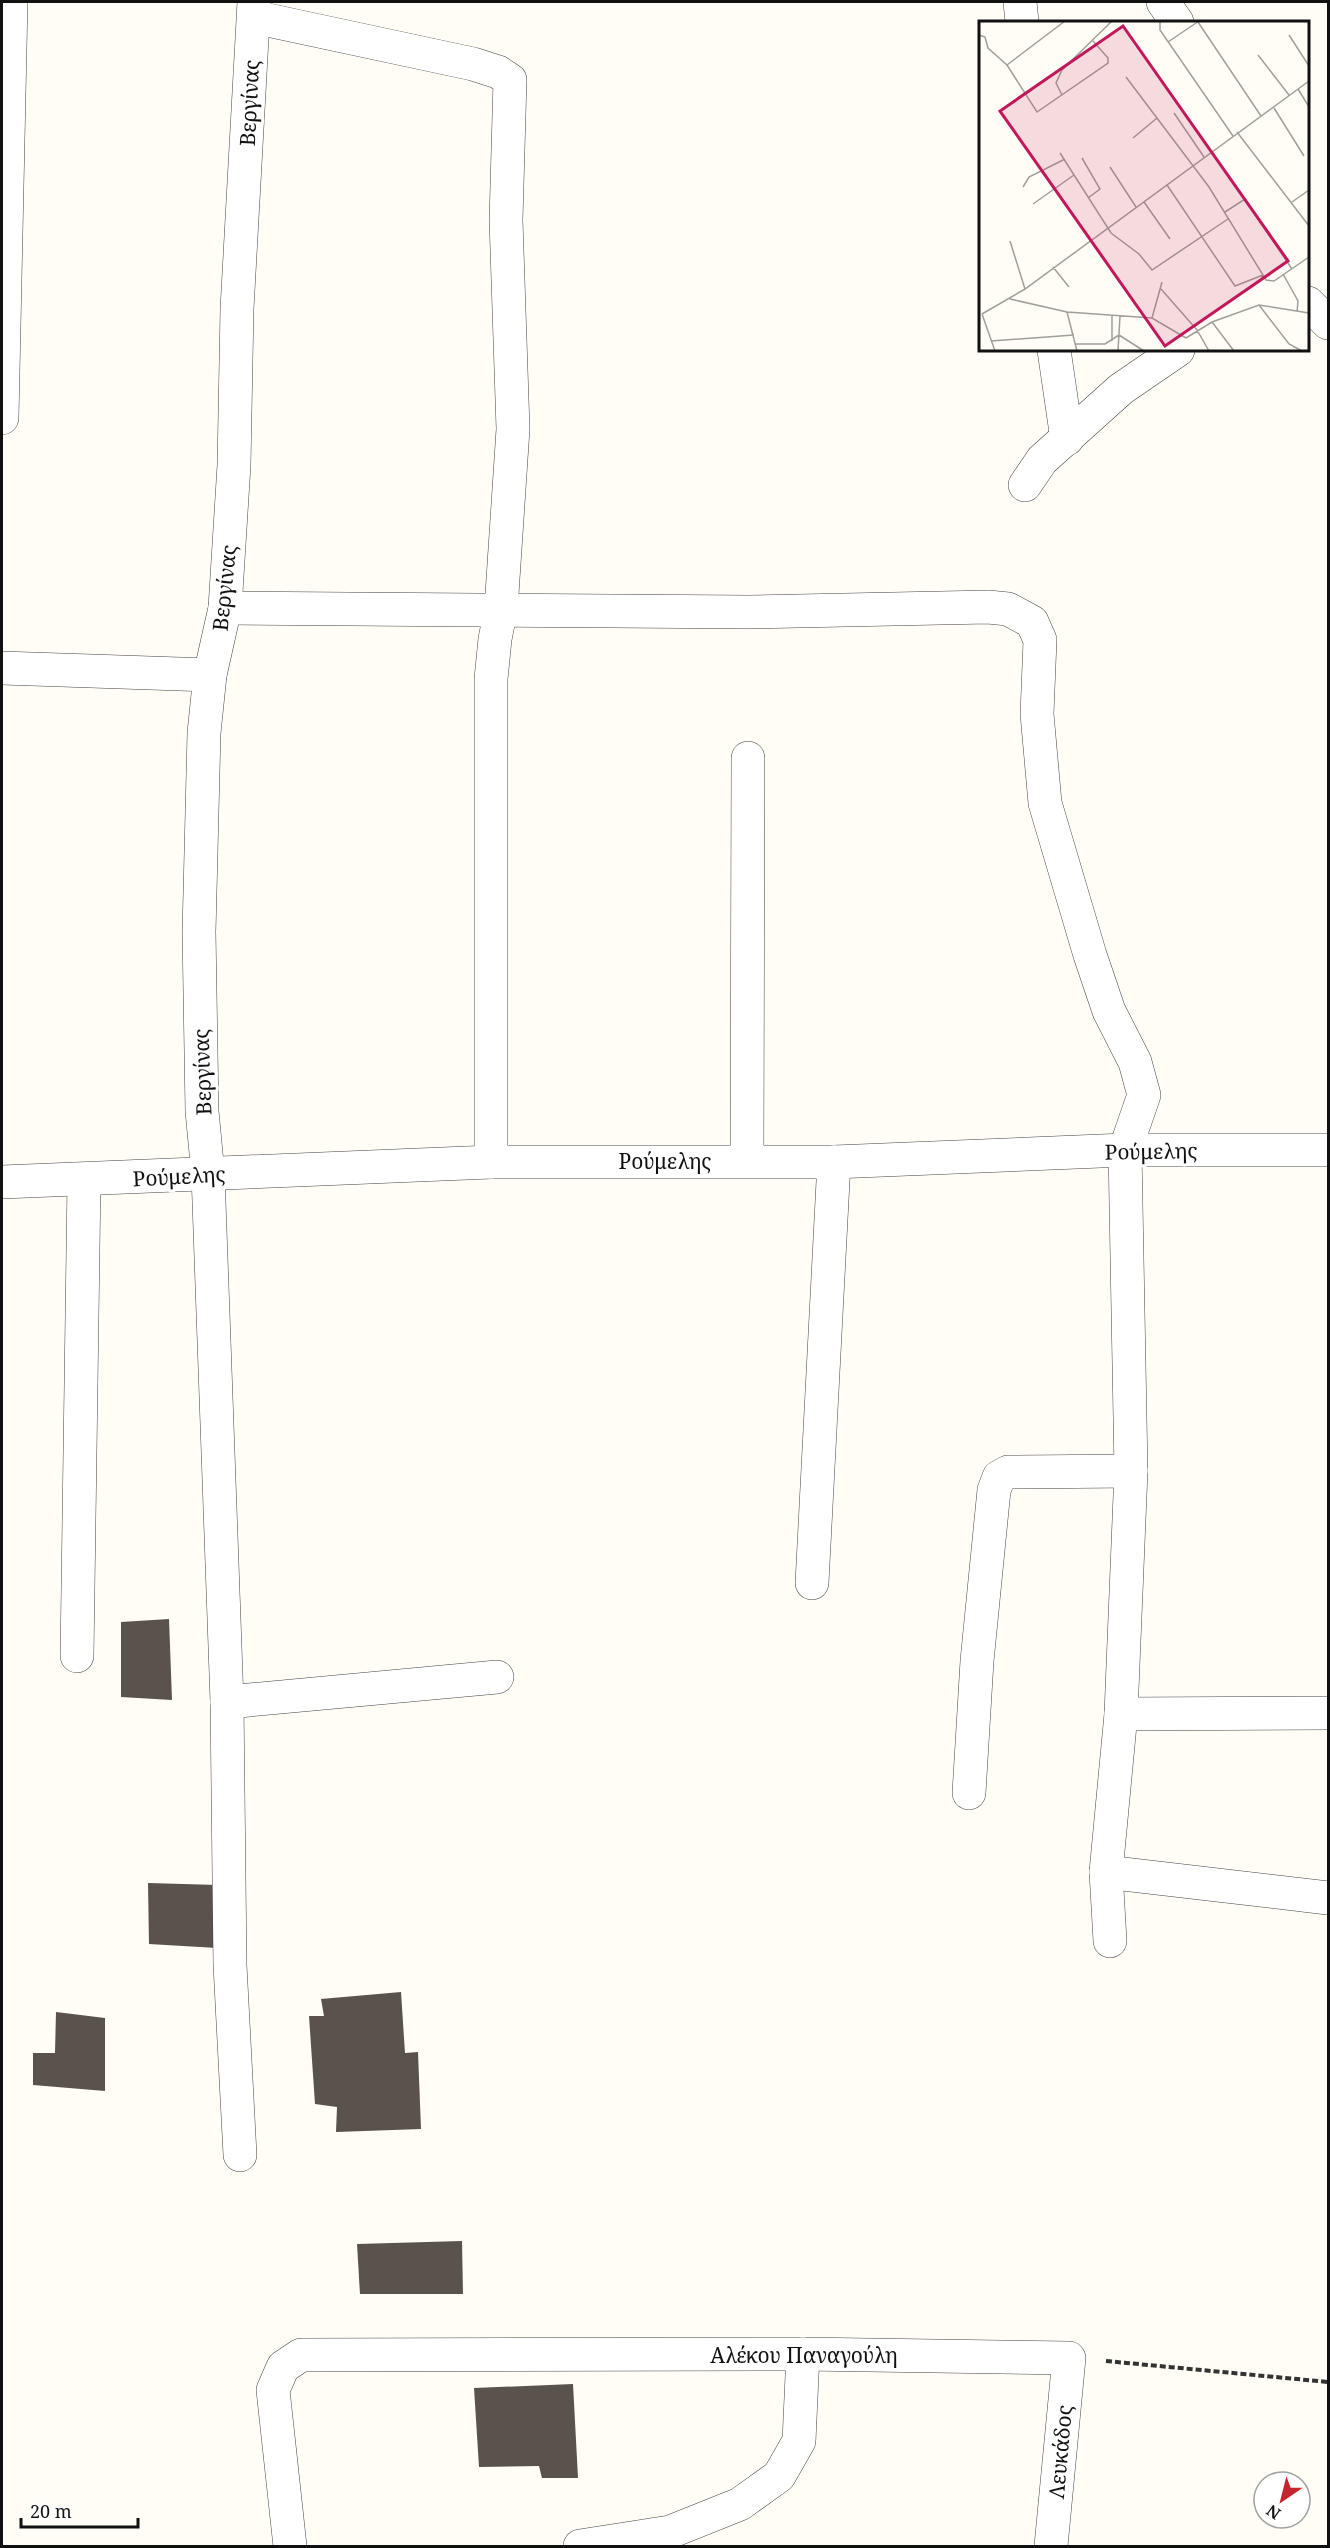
<svg xmlns="http://www.w3.org/2000/svg" width="1330" height="2548" font-family="'Noto Serif',serif">
<style>
.building{fill:#5a524d}
.lines{fill:none;stroke-linecap:round;stroke-linejoin:round}
.minor-casing{stroke:#444;stroke-width:34}
.path{stroke:#333;stroke-width:4;stroke-dasharray:6 3;stroke-linecap:butt}
.minor{stroke:#fff;stroke-width:33}
.labels{text-anchor:middle;dominant-baseline:central;stroke-width:6;stroke-linejoin:round;paint-order:stroke}
.street-label{font-size:21px;fill:#111;stroke:#fff}
.inset-road{fill:none;stroke:#a09f9a;stroke-width:1.5}
.view{fill:#c2185b;fill-opacity:0.15;stroke:#c2185b;stroke-width:3}
.inset-edge{fill:none;stroke:#111;stroke-width:3}
</style>
<rect width="100%" height="100%" fill="#fffdf5"/>
<g class="building">
<path d="M169,1619l3,81 -51,-3v-75z"/>
<path d="M148,1883l70,2 -1,63 -68,-4z"/>
<path d="M401,1992l4,61 13,-1 3,77 -85,3 1,-25 -22,-3 -6,-88h15l-3,-17z"/>
<path d="M56,2012l49,6v73l-72,-6v-32h22z"/>
<path d="M462,2241l1,53h-103l-3,-50z"/>
<path d="M573,2384l5,94h-36l-3,-12 -60,1 -5,-79z"/>
</g>
<g class="lines">
<defs>
<g id="minor">
<path d="M1020,2l2,20"/>
<path d="M1163,2l14,20"/>
<path d="M254,17l219,47 25,8 12,8 -4,140 7,209 -12,180 -6,30 -4,40v483"/>
<path d="M1308,303l20,20"/>
<path d="M1054,350l13,89"/>
<path d="M2,418l9,-416"/>
<path d="M1025,485l17,-25 79,-71 57,-39"/>
<path d="M225,608l525,4 238,-5 20,2 24,13 8,18 -3,74 8,89 45,152 19,56 26,51 9,33 -19,55 6,321 -10,243 -15,158 4,69"/>
<path d="M2,668l208,7"/>
<path d="M747,1160l1,-402"/>
<path d="M2,1182l489,-20h343l291,-12h203"/>
<path d="M812,1583l22,-421"/>
<path d="M77,1656l7,-475"/>
<path d="M227,1702l270,-25"/>
<path d="M1121,1714l207,-1"/>
<path d="M969,1793l8,-132 17,-171 5,-13 9,-5 123,-1"/>
<path d="M1106,1872l222,26"/>
<path d="M240,2155l-10,-190 -3,-263 -19,-528 -6,-63 -3,-179 5,-199 6,-58 15,-67 9,-143 3,-156 17,-307"/>
<path d="M290,2546l-17,-156 10,-23 18,-12 502,-1 266,4 -18,188"/>
<path d="M580,2546l90,-14 70,-28 39,-28 20,-35 4,-87"/>
</g>
</defs>
<use href="#minor" class="minor-casing"/>
<path class="path" d="M1106,2361l222,21"/>
<use href="#minor" class="minor"/>
</g>
<g class="labels">
<g class="street-label">
<text transform="translate(249 103) rotate(-87)">Βεργίνας</text>
<text transform="translate(224 588) rotate(-84)">Βεργίνας</text>
<text transform="translate(202 1072) rotate(-92)">Βεργίνας</text>
<text transform="translate(1151 1151) rotate(-1)">Ρούμελης</text>
<text x="665" y="1161">Ρούμελης</text>
<text transform="translate(179 1176) rotate(-3)">Ρούμελης</text>
<text x="804" y="2355">Αλέκου Παναγούλη</text>
<text transform="translate(1060 2452) rotate(-85)">Λευκάδος</text>
</g>
</g>
<g transform="translate(979 21)">
<rect width="330" height="330" fill="#fffdf5"/>
<path class="inset-road" d="M181,0v9l73,106M219,1l63,94M0,14l6,2 3,11 19,17 30,47 71,-49v-5l-15,-17M310,14l20,31M189,21l31,-21M279,34l31,40M28,44l58,-44M147,56l83,110 57,93 8,1 35,-24M319,68l11,18M83,74l-6,-12 6,-13 50,-49M295,87l30,48M195,92l30,44M258,111l72,94M154,117l24,-20M81,132l51,80 28,21 13,16 76,-51M103,137l18,31 -12,9M131,146l26,40M63,151l12,16M188,164l68,101 28,-11M44,166l6,-10 36,-18M165,181l26,37M313,181l17,-12M54,183l41,-29M246,191l20,-13 47,70M31,220l15,48M74,246l16,20M304,253l15,27 -1,11M182,268l36,41 12,21M31,278l57,13 85,6 34,20M280,284l30,39 13,7M88,291l10,39M3,293l43,-25 284,-208M3,293l13,37M133,295v25M173,297l10,-36M233,301l22,29M207,317l26,-16 47,-17 50,8M12,320l83,-6M97,323h29l14,-9 25,16M139,330l2,-35"/>
<path class="view" d="M144,5l165,235 -123,85 -165,-235z"/>
<rect width="330" height="330" class="inset-edge"/>
</g>
<rect width="1330" height="2548" fill="none" stroke="#111111" stroke-width="6"/>
<g transform="translate(1282 2500) rotate(215)"><circle r="28" fill="#ffffff" stroke="#a0a0a0" stroke-width="1.5"/>
<path d="M0-4.5L10 22L0 15L-10 22Z" fill="#c4262e"/>
<text y="-9" font-size="16" font-weight="bold" text-anchor="middle" fill="#111111">N</text>
</g>
<path d="M21 2518v9h117v-9" fill="none" stroke="#111111" stroke-width="3"/>
<text x="30" y="2518" font-size="18" fill="#111111" stroke="#ffffff" stroke-width="4.5" paint-order="stroke">20 m</text>
</svg>
